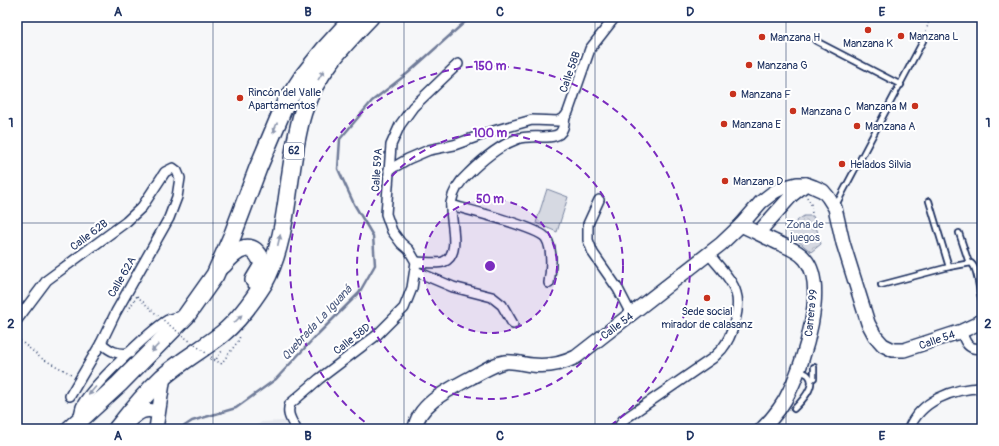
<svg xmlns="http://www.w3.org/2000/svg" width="999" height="446" font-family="Pangolin,sans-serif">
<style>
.built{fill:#e6e8ee}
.park{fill:url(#park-crowns);stroke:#7884a0}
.pitch{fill:#d6d9e2;stroke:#7884a0}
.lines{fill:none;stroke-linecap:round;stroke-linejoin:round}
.stream{stroke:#707c99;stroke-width:2.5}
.lane-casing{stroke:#1b2f5e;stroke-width:8}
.street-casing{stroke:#1b2f5e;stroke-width:12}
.secondary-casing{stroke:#1b2f5e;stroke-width:16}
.highway-casing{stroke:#1b2f5e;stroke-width:20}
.path{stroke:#1b2f5e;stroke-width:1.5;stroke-dasharray:1 3;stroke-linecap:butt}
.lane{stroke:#fff;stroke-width:4.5}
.street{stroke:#fff;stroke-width:9}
.secondary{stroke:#fff;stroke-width:13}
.highway{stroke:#fff;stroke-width:17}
.path-bridge{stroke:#1b2f5e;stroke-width:1.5;stroke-dasharray:1 3;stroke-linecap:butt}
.oneway{fill:#8d97ae}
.grid{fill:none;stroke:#1b2f5e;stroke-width:1;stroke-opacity:0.55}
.ring{fill:none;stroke:#7b2cbf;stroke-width:2;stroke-dasharray:7 5}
.poi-dot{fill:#c8321e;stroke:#fff;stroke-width:1.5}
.labels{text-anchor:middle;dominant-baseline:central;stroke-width:4;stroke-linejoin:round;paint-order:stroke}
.shield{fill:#fff;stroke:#5f6d8e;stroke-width:1}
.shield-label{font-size:10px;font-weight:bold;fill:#1b2f5e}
.poi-label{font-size:11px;fill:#1b2f5e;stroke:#fff;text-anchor:start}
.street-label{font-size:11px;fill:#1b2f5e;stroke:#fff}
.park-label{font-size:11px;fill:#4a5a7f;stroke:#fff}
.water-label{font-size:12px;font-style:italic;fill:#4d5c81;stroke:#fff}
.centre{fill:#7b2cbf;stroke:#fff;stroke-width:2}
.ring-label{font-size:12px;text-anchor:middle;font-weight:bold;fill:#7b2cbf;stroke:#fff;stroke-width:4;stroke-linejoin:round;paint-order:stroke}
.neatline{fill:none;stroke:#1b2f5e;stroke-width:1.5}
.grid-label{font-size:13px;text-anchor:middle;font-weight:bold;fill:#1b2f5e}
</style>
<defs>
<pattern id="park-crowns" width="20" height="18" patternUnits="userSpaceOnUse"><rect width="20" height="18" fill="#d6d9e2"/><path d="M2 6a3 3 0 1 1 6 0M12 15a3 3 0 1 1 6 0" fill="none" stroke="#b7bbc4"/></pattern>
</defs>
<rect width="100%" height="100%" fill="#f6f7f9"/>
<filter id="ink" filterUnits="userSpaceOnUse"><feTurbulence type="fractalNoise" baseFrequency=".025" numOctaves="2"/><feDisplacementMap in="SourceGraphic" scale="8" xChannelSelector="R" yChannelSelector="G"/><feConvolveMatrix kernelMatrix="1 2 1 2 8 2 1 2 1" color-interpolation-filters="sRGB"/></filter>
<g filter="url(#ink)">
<path class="built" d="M284,421l5,8h-39l12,-7z"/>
<path class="park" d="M804,216h9l8,28 -10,8 -21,-18c2,-10 6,-13 14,-18z"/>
<path class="pitch" d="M547,189l21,8 -11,35 -21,-9z"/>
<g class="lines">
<path class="stream" d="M180,429l12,-8 44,-13 40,-29 39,-42 44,-44 16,-28 -2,-29 -19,-32 -16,-35 2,-30 32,-38 36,-28 58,-52 3,-4"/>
<defs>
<g id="lane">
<path d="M816,41l85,44"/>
<path d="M929,201l20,66"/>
<path d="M836,205l87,-164"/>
<path d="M959,233l10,30"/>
<path d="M881,285l68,-18 22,-4c8,6 7,28 11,38"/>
<path d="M811,380l3,-2v-11"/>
<path d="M794,409c7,-7 24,-24 14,-34 -2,-2 -6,-3 -9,-4"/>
</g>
<g id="street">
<path d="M389,170l19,-11 21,-9 25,-5 36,-13 42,-12 26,1 7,-4 3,-5 22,-63 25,-32"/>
<path d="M599,200l-11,24v16l5,13 25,36 13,25"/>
<path d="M451,205c17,5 87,22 95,33 7,11 5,33 3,45"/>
<path d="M416,262c8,0 20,2 27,0 20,-7 6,-44 8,-59 2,-11 9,-22 17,-29 14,-14 30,-28 49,-35 12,-5 33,1 42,-5 5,-4 5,-11 6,-17"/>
<path d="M415,271l38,16 39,10 10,8 11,19"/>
<path d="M17,320l30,-40 79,-58 16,-15 23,-35 8,-4 4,3 3,7 -3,19 -8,21 -53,94 -15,31 -31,53"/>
<path d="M962,331c2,11 7,20 20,17"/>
<path d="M101,343c9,8 16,12 29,10"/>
<path d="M79,419c0,-4 1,-9 2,-12 7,-18 70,-77 87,-87 4,-2 10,-3 15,-4"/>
<path d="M296,429c-4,-8 -10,-15 -6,-25l29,-25 58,-44 27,-27 8,-20 4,-26 -7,-12 -8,-7 -9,-12 -6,-17 5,-69 9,-20 13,-18 45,-43"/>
<path d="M618,429l5,-9 90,-62c3,-3 6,-6 9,-9 10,-12 19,-41 14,-56 -3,-13 -19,-28 -27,-39"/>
<path d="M909,429c11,-28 44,-41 73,-41"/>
</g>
<g id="secondary">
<path d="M741,225c11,5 22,11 33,16 10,5 24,9 31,18 23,26 -1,103 -15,131 -6,14 -17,28 -28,39"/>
<path d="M758,233l34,-38 14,-11"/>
<path d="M127,423c10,-9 18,-17 31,-10"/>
<path d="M156,429l8,-53"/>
<path d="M415,429c2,-25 37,-41 57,-52 10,-5 21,-13 33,-15 9,-1 18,2 27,3 17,2 30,-1 44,-8l145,-113 20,-19 20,-23 13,-10 8,-4 15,-4h9l8,3 9,4 5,6 7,11 8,35 25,80 7,13 8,9 10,5h11l58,-19 15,-7 5,-4"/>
</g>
<g id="highway">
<path d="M223,265c13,-16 31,-28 40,0l-9,15"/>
<path d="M70,429l49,-45 67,-68 29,-41 18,-41 25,-66 27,-64 19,-29 20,-25 30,-33"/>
<path d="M117,429c14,-18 29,-36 46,-52 18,-16 40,-28 59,-43 17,-14 30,-32 42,-51 27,-49 22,-117 39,-171 12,-38 40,-67 67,-95"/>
</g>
</defs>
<use href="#lane" class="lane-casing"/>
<use href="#street" class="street-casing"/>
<use href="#secondary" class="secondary-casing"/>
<use href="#highway" class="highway-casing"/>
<g class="path">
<path d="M925,35l5,-18"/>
<path d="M807,197l4,7 1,10"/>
<path d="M128,311l9,-15"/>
<path d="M17,338l24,20 32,17"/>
<path d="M210,359l5,2 7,-10"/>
<path d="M221,364l18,-24 1,-5"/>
</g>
<use href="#lane" class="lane"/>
<use href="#street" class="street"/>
<use href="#secondary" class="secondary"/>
<use href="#highway" class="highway"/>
<path class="path-bridge" d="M137,296c26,26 55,47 84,68"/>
</g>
<defs><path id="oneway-solid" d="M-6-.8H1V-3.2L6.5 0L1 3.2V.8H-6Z"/></defs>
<g class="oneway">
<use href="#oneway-solid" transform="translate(321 75) rotate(-60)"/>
<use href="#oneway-solid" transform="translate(275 128) rotate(113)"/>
<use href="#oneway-solid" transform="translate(279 240) rotate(-77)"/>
<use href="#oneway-solid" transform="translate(238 319) rotate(-46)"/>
<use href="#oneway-solid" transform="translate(155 348) rotate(134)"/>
<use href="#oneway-solid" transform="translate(92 391) rotate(131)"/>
</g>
</g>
<path class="grid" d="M213,17v412M404,17v412M595,17v412M786,17v412M17,223h965"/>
<circle cx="490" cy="266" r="67" fill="#7b2cbf" fill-opacity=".12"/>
<g class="ring">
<circle cx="490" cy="266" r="67"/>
<circle cx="490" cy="266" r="133"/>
<path d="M374 429A200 200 0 1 1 606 429"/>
</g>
<g class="poi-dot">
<circle cx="868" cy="30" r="4"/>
<circle cx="901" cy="36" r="4"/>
<circle cx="762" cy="37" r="4"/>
<circle cx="749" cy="65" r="4"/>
<circle cx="733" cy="94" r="4"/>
<circle cx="240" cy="98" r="4"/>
<circle cx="915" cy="106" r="4"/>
<circle cx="793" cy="111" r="4"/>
<circle cx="724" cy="124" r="4"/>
<circle cx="857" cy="126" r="4"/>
<circle cx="842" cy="164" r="4"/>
<circle cx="725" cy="181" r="4"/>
<circle cx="707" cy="298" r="4"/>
</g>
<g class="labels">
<rect class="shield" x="284" y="143" width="20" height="16" rx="3"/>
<g class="shield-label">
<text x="294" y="151">62</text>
</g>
<g class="poi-label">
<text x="909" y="36">Manzana L</text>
<text x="770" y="37">Manzana H</text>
<text x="868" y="43" text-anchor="middle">Manzana K</text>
<text x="757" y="65">Manzana G</text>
<text x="248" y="92">Rincón del Valle<tspan x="248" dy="13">Apartamentos</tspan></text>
<text x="741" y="94">Manzana F</text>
<text x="907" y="106" text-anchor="end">Manzana M</text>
<text x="801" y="111">Manzana C</text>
<text x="732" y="124">Manzana E</text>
<text x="865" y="126">Manzana A</text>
<text x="850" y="164">Helados Silvia</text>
<text x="733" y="181">Manzana D</text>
<text x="707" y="311" text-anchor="middle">Sede social<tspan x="707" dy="13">mirador de calasanz</tspan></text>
</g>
<g class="street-label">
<text transform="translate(570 72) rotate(-71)">Calle 58B</text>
<text transform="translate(377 170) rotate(-86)">Calle 59A</text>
<text transform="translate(89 235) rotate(-37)">Calle 62B</text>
<text transform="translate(122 277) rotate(-60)">Calle 62A</text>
<text transform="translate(811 313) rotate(-84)">Carrera 99</text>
<text transform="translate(617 326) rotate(-37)">Calle 54</text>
<text transform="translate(352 339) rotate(-38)">Calle 58D</text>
<text transform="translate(937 340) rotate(-19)">Calle 54</text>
</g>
<g class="park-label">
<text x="805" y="224">Zona de<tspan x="805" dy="13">juegos</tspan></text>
</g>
<g class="water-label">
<text transform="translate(317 323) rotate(-47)">Quebrada La Iguaná</text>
</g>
</g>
<circle cx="490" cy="266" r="6" class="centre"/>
<g class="ring-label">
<text x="490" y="70">150 m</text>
<text x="490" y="137">100 m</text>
<text x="490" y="203">50 m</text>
</g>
<rect width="999" height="446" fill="none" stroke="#fff" stroke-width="44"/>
<rect x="22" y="22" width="955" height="402" class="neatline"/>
<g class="grid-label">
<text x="118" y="16">A</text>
<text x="308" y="16">B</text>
<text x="500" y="16">C</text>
<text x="690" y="16">D</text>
<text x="882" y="16">E</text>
<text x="11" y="127">1</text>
<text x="988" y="127">1</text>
<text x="11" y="328">2</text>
<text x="988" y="328">2</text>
<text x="118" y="440">A</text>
<text x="308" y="440">B</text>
<text x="500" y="440">C</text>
<text x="690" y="440">D</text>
<text x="882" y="440">E</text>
</g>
</svg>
